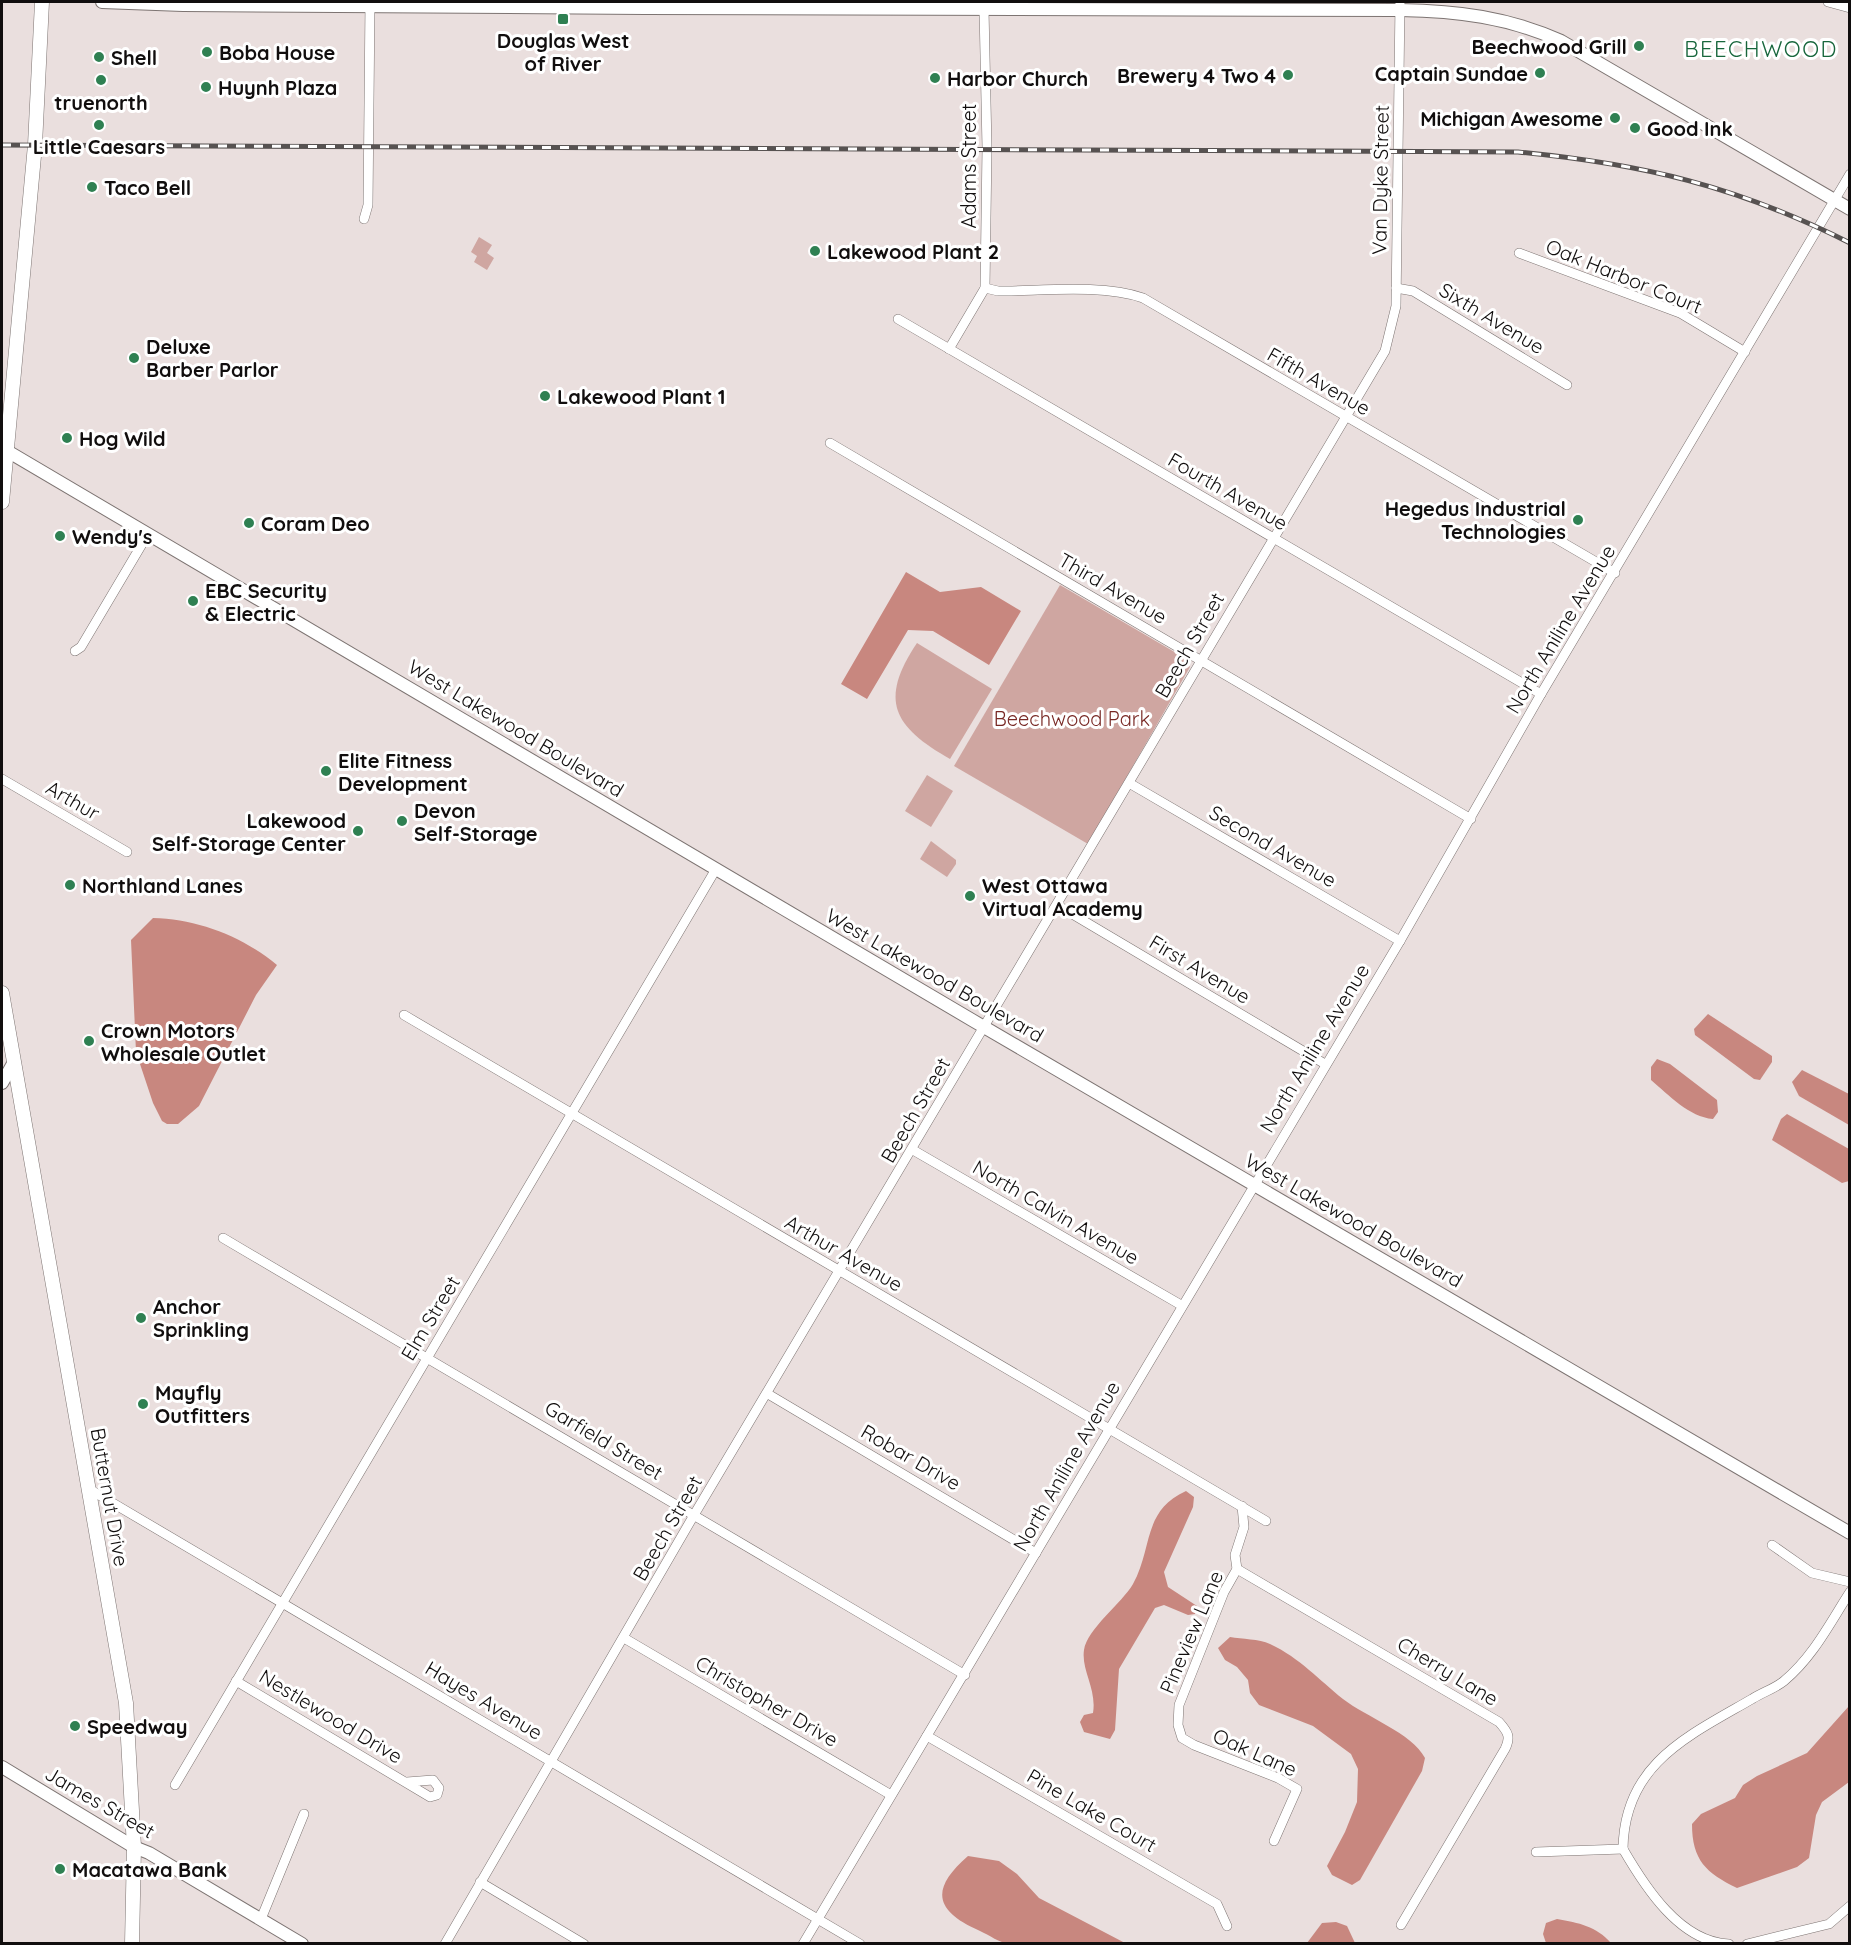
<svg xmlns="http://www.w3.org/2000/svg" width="1851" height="1945" font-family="Quicksand,sans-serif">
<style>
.green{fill:#cfa6a1}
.water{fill:#c8877f}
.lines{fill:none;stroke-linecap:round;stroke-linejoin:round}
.minor-casing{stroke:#7d7472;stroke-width:10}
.tertiary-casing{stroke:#7d7472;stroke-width:14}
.secondary-casing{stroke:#7d7472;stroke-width:15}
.minor{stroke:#fff;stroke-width:9}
.tertiary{stroke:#fff;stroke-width:12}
.secondary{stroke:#fff;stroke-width:14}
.rail-casing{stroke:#575251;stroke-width:5}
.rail{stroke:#fff;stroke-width:3;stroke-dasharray:9;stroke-linecap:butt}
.poi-dot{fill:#2f8052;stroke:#fff;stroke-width:2}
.labels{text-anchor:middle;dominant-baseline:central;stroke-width:6;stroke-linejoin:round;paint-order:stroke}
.poi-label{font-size:20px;font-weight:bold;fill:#110e0e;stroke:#fff;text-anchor:start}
.street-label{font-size:20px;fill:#110e0e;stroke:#fff}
.park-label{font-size:20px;fill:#782824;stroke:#fff}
.quarter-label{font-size:22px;letter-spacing:1.5px;fill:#18663c;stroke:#fff}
</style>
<rect width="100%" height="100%" fill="#eadfde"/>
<g class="green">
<path d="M479,237l13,8 -5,8 7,5 -7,12 -13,-8 3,-6 -6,-4z"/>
<path d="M1060,585l123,72 7,10 -102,177 -134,-78z"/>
<path d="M917,643l75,46 -42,70c-56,-32 -72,-58 -33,-116z"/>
<path d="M927,775l26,16 -22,36 -26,-16z"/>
<path d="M931,841l25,19v4l-9,13 -27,-18z"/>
</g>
<g class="water">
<path d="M906,572l34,20 41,-5 40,24 -32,54 -56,-34 -25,-1 -41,69 -26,-15z"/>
<path d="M153,918c44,1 89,18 124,47l-21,30 -57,111 -21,18h-11l-5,-3 -9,-18 -17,-51 -5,-112z"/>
<path d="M1708,1014l64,42v6l-12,18 -6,-1 -59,-44 -1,-6z"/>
<path d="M1657,1059l13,5 47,36 1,12 -5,7c-24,-2 -44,-24 -62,-39v-13z"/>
<path d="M1802,1070l47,24v31l-50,-29 -7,-14z"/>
<path d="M1787,1114l62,35v32l-7,2 -70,-43 9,-21z"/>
<path d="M1186,1491l8,6 -1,10 -29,65 4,15 29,19 -2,8 -7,1 -24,-10 -9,3 -36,61 -4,61 -5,9 -26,-7 -4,-10 4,-7 9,-2c4,-24 -12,-43 -9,-63 3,-21 38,-47 49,-66 20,-36 9,-73 53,-93z"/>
<path d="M1230,1637c12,2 29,2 40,7 30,14 49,36 73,55 23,18 69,34 82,59l-3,13 -62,109 -8,5 -20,-10 -5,-9 18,-34 12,-30 1,-33 -7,-15 -38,-28 -54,-21 -9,-12 -2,-13 -11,-13 -12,-7 -7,-12z"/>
<path d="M1849,1706v76l-27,20 -6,13 -7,43 -12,9 -60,21c-31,-15 -45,-28 -45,-64l9,-10 34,-16 8,-13 14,-9 50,-23z"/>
<path d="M968,1856l31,5 18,13 22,24 86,45c-38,1 -78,2 -116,1 -9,-1 -20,-9 -29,-13 -46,-20 -50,-42 -12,-75z"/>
<path d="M1557,1919c22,4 39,7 54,24h-65l-3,-9 3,-11z"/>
<path d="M1336,1922l11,4 8,17h-48l15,-20z"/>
</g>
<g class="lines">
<defs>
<g id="minor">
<path d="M1828,2l22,6"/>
<path d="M364,219l4,-14 2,-203"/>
<path d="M1519,253l161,60 65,39"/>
<path d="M985,288l13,3c44,0 104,-7 145,7l472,275"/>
<path d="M1396,288l17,3 154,94"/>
<path d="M898,319l643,375"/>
<path d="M949,349l36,-61 2,-140 -3,-139"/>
<path d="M830,443l641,376"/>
<path d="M75,651l6,-4 67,-113"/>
<path d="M2,779l125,73"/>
<path d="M1129,783l271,158"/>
<path d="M1057,905l268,159"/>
<path d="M404,1015l862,506"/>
<path d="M913,1150l268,155"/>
<path d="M223,1238l742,437"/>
<path d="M768,1394l268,159"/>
<path d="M89,1489l771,455"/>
<path d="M1242,1506l2,21 -9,28 2,14 -13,23 -45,113 -1,20 4,13 12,7 84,33 19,11 -23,52"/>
<path d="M1772,1545l40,28 38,9"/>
<path d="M1237,1569l262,153c9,10 12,15 6,27l-104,176"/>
<path d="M624,1638l267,157"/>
<path d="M236,1681l194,116 7,-2 2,-7 -6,-8 -26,2"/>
<path d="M927,1736l290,168 10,22"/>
<path d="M175,1785l541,-916"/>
<path d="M1623,1849c1,-85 65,-113 129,-150 11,-7 22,-10 32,-18 29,-24 46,-58 66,-89"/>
<path d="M1623,1849c22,38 57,93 106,95"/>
<path d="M1536,1852l87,-3"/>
<path d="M480,1882l104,62"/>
<path d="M261,1919l43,-105"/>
<path d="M445,1944l249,-429 691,-1164 11,-45 4,-304"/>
<path d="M803,1944l597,-1003 141,-247 309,-520"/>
<path d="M1747,1944l82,-20 21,-18"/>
</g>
<g id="tertiary">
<path d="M102,2l81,3 462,3 755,2c57,1 108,7 161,31l289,168"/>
<path d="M2,448l970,572 878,513"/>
<path d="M2,1083l12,-21"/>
<path d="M2,1767l132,80 15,6 153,91"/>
</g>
<g id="secondary">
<path d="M2,502l33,-357 7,-143"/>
<path d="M2,993l124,710 8,144 -2,97"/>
</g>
</defs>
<use href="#minor" class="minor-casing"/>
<use href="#tertiary" class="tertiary-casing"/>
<use href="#secondary" class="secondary-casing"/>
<use href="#minor" class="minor"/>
<use href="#tertiary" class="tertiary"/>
<use href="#secondary" class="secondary"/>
<defs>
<path id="rail" d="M2,145l1516,7c125,12 219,34 332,91"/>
</defs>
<use href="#rail" class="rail-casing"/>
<use href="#rail" class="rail"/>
</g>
<g class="poi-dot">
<rect x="557" y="13" width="12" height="12" rx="3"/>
<circle cx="1639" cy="46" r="6"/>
<circle cx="207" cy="52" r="6"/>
<circle cx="99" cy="57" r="6"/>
<circle cx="1540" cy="73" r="6"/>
<circle cx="1288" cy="75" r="6"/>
<circle cx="935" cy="78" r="6"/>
<circle cx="101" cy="80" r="6"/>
<circle cx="206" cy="87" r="6"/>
<circle cx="1615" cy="118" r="6"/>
<circle cx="99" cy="125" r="6"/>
<circle cx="1635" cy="128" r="6"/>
<circle cx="92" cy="187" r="6"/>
<circle cx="815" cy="251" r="6"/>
<circle cx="134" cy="358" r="6"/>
<circle cx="545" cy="396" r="6"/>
<circle cx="67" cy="438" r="6"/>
<circle cx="1578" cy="520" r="6"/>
<circle cx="249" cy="523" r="6"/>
<circle cx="60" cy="536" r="6"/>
<circle cx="193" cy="601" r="6"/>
<circle cx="326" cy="771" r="6"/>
<circle cx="402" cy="821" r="6"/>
<circle cx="358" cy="831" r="6"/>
<circle cx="70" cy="885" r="6"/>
<circle cx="970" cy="896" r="6"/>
<circle cx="89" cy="1041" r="6"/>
<circle cx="141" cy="1318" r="6"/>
<circle cx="143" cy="1404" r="6"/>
<circle cx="75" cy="1726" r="6"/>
<circle cx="60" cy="1869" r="6"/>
</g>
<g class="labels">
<g class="poi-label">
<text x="563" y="40" text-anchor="middle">Douglas West<tspan x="563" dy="23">of River</tspan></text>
<text x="1627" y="46" text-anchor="end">Beechwood Grill</text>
<text x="219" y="52">Boba House</text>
<text x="111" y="57">Shell</text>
<text x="1528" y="73" text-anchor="end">Captain Sundae</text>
<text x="1276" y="75" text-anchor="end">Brewery 4 Two 4</text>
<text x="947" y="78">Harbor Church</text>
<text x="218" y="87">Huynh Plaza</text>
<text x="101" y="102" text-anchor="middle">truenorth</text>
<text x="1603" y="118" text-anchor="end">Michigan Awesome</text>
<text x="1647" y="128">Good Ink</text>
<text x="99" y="146" text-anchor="middle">Little Caesars</text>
<text x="104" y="187">Taco Bell</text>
<text x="827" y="251">Lakewood Plant 2</text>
<text x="146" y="346">Deluxe<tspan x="146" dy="23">Barber Parlor</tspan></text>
<text x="557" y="396">Lakewood Plant 1</text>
<text x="79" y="438">Hog Wild</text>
<text x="1566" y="508" text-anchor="end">Hegedus Industrial<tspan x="1566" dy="23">Technologies</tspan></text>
<text x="261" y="523">Coram Deo</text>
<text x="72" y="536">Wendy's</text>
<text x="205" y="590">EBC Security<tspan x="205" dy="23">&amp; Electric</tspan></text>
<text x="338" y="760">Elite Fitness<tspan x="338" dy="23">Development</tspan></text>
<text x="414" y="810">Devon<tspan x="414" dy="23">Self-Storage</tspan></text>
<text x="346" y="820" text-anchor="end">Lakewood<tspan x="346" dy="23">Self-Storage Center</tspan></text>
<text x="82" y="885">Northland Lanes</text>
<text x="982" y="885">West Ottawa<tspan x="982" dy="23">Virtual Academy</tspan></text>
<text x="101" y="1030">Crown Motors<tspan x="101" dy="23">Wholesale Outlet</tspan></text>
<text x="153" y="1306">Anchor<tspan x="153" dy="23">Sprinkling</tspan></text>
<text x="155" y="1392">Mayfly<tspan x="155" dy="23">Outfitters</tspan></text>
<text x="87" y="1726">Speedway</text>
<text x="72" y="1869">Macatawa Bank</text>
</g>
<g class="street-label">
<text transform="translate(968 166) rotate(-90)">Adams Street</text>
<text transform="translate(1380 180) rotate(-89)">Van Dyke Street</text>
<text transform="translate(1624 276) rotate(22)">Oak Harbor Court</text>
<text transform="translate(1492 318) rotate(31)">Sixth Avenue</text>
<text transform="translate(1319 381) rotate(30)">Fifth Avenue</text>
<text transform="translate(1228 491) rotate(30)">Fourth Avenue</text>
<text transform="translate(1113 588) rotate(30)">Third Avenue</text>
<text transform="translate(1560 629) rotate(-59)">North Aniline Avenue</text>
<text transform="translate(1189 645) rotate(-60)">Beech Street</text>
<text transform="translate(516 728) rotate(31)">West Lakewood Boulevard</text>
<text transform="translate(73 800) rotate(30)">Arthur</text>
<text transform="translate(1273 846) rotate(30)">Second Avenue</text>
<text transform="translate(1200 969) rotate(31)">First Avenue</text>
<text transform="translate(935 975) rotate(30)">West Lakewood Boulevard</text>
<text transform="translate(1314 1048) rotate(-59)">North Aniline Avenue</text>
<text transform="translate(915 1110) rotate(-60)">Beech Street</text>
<text transform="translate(1056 1212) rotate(30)">North Calvin Avenue</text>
<text transform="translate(1354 1220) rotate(30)">West Lakewood Boulevard</text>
<text transform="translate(844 1253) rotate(30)">Arthur Avenue</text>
<text transform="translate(430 1318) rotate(-59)">Elm Street</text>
<text transform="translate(604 1440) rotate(31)">Garfield Street</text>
<text transform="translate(911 1457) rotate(30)">Robar Drive</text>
<text transform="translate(1066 1466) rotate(-60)">North Aniline Avenue</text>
<text transform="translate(110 1497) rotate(80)">Butternut Drive</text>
<text transform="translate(667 1528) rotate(-60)">Beech Street</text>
<text transform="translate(1191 1632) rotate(-67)">Pineview Lane</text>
<text transform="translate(1448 1671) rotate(31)">Cherry Lane</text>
<text transform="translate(484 1700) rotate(31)">Hayes Avenue</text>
<text transform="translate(767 1701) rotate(30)">Christopher Drive</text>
<text transform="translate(331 1716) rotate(31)">Nestlewood Drive</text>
<text transform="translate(1255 1752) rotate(24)">Oak Lane</text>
<text transform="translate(100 1802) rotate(30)">James Street</text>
<text transform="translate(1092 1810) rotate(30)">Pine Lake Court</text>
</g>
<g class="park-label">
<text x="1072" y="718">Beechwood Park</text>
</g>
<g class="quarter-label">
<text x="1761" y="49">BEECHWOOD</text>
</g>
</g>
<rect width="1851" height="1945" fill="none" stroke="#110e0e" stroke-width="6"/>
</svg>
